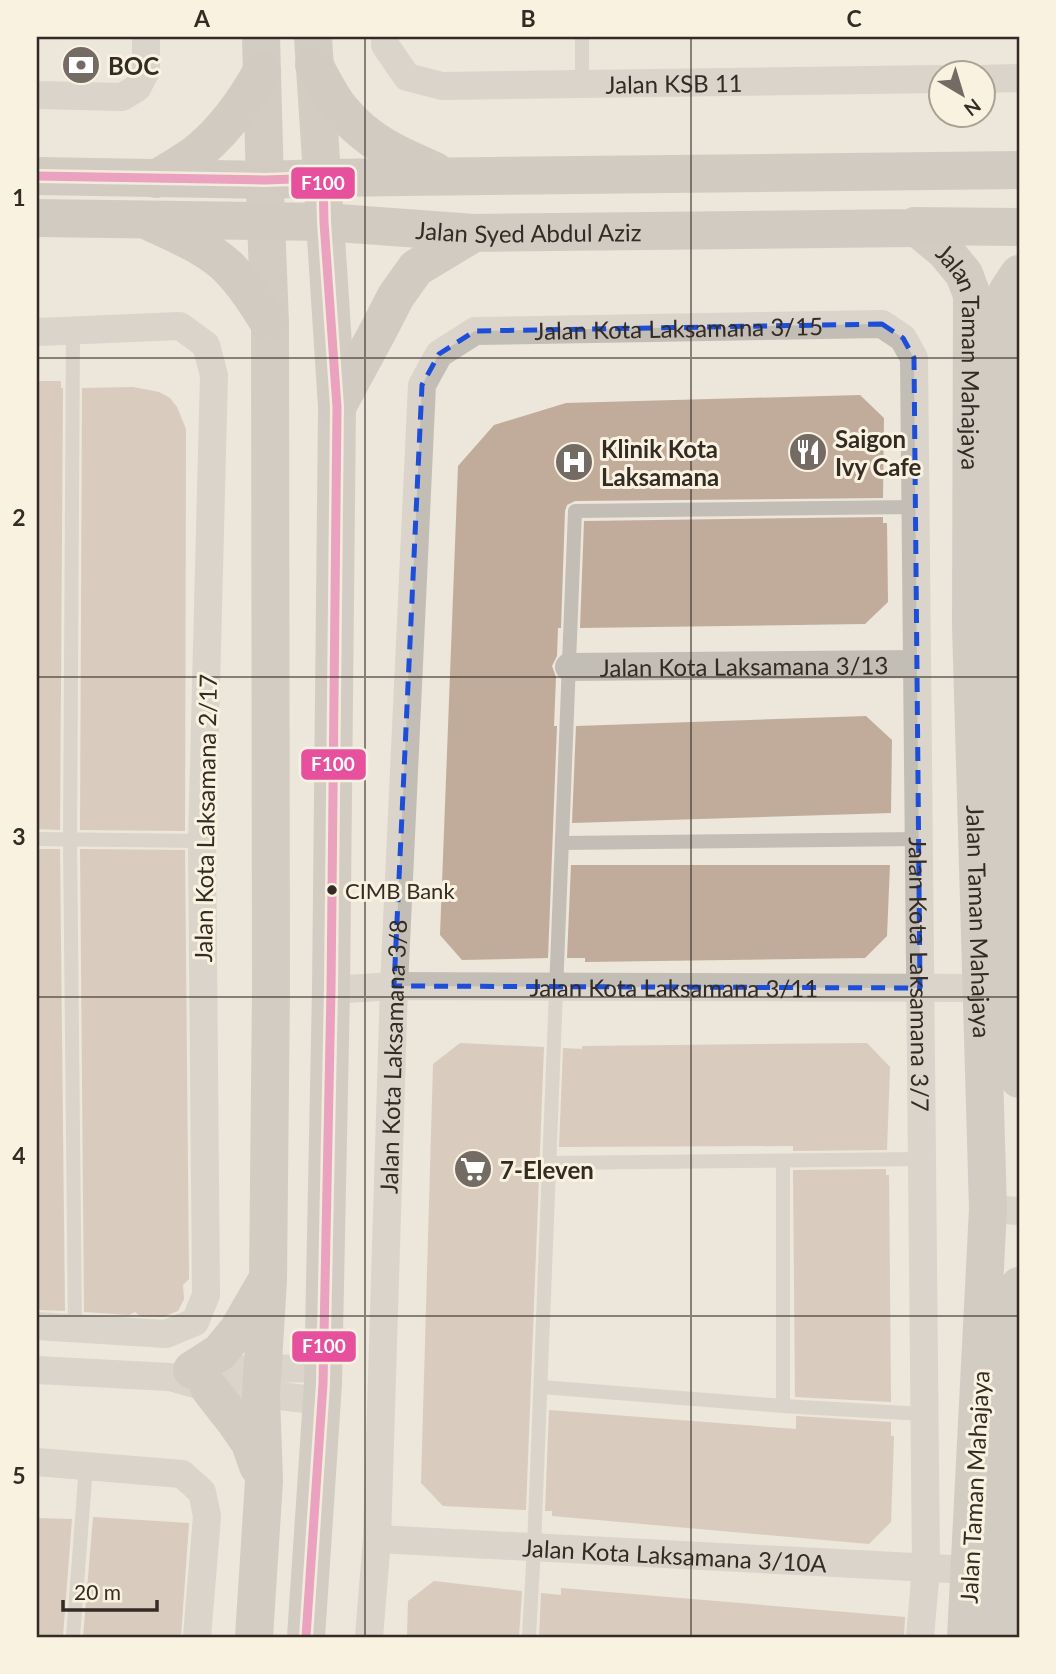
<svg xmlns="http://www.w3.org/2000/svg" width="1056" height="1674" font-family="Lato,sans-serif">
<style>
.building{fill:#c1ac9b}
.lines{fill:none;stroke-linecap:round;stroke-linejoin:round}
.lane{stroke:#c3beb5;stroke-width:14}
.street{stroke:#c3beb5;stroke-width:28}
.secondary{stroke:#b4aea5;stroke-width:38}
.primary{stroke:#b2aca4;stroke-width:38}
.bus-1-casing{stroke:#faf2e1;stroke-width:14}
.bus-1{stroke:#e6509d;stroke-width:9}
.marked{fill:none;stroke:#1d4ed8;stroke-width:5;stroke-dasharray:14 9;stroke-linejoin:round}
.grid{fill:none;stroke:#342b24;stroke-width:2;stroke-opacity:0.55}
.bus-dot{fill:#342b24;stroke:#faf2e1;stroke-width:2.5}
.labels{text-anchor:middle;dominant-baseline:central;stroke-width:6;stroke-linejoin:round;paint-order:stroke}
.bus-label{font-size:22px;fill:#342b24;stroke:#faf2e1;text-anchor:start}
.poi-label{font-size:24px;font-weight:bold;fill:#342b24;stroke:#faf2e1;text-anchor:start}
.street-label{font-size:24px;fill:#342b24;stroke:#faf2e1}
.line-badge{stroke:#faf2e1;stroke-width:2.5}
.badge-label{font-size:19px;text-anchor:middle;font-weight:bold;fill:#fff}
.neatline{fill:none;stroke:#342b24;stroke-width:2.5}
.grid-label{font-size:23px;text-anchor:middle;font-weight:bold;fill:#342b24}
</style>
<rect width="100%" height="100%" fill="#ece6db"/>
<g class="building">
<path d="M37,381h24v7h2l-3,442 -23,-1z"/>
<path d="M133,387l26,5 11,6 7,9 9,22 -1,402 -105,-1 2,-442z"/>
<path d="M860,395l24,23 -1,80 -308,3 -8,4 -2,6 -4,117h-3l-1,28 -5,10 4,11 -2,49h3l-9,232 -86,2 -22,-25 18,-469 36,-41 72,-22z"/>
<path d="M883,517v6h4l1,79 -23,22 -285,4 4,-107z"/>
<path d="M866,716l26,24 -1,73 -319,10 4,-97z"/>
<path d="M37,849h23l5,462 -28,-1z"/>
<path d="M80,849l105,1 4,429 -6,6 1,14 -6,12 -15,6 -23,-1 -5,-4 -6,3 -45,-3z"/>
<path d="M571,865h319l-3,71 -22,22 -280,4v-4h-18z"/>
<path d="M460,1043l84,4 -18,463 -83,-4 -22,-23 12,-419z"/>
<path d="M867,1043l23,24 -3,83 -94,1v-5l-234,1 4,-99 19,1v-3z"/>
<path d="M886,1169v6h3l2,227 -96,-5 -2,-227z"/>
<path d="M549,1410l247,19v-13l95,6v14h3l-3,86 -22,22 -317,-28v-5h-7z"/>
<path d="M93,1517l96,6 -8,114h-98z"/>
<path d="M37,1518l35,1 -9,118h-26z"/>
<path d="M434,1581l88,10 -3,46h-112l1,-36z"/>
<path d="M561,1588l344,29 -1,20h-365l2,-44 20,2z"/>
</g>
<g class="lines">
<g class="lane">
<path d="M582,84v-47"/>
<path d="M73,331l-3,508 5,490"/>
<path d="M37,839l165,2"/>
<path d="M563,843l356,-4"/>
<path d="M549,1163l373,-4"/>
<path d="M541,1387l242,19 141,8"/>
<path d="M783,1406v-245"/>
<path d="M73,1637l13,-171"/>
<path d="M529,1637l5,-90 41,-1036 340,-4"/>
</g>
<g class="street">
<path id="s1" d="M385,37v8l22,32 35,9 498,-7"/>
<path d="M982,79l37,-1"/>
<path d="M37,95l85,2 15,-9 9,-17v-34"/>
<path d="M37,332l143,-6 26,19 8,30 -12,466 4,454 -11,27 -29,12 -129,-8"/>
<path id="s2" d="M569,667l348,-3"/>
<path id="s3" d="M331,990l63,-4 606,2"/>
<path d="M988,1209l31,2"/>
<path d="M37,1370l133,7 39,11 114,13"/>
<path d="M193,1370l131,-2"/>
<path d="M37,1462l145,12 20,18 5,24 -10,121"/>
<path id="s4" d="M377,1539l593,31"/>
<path id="s5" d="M369,1637l8,-98 17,-553 28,-601 17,-31 36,-23 407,-7 21,14 11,20 12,1210 -6,69"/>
</g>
<g class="secondary">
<path id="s6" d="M915,226l30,25 19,23 8,21 -1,331 17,583 -22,428"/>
<path d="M1019,274l-12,18 -2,337 14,450"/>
<path d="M192,1370l28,-18 18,-22 26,-45"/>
<path d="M209,1388l25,32 16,23 8,23"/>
<path d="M254,1637l10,-156 -3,-86 7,-116 3,-290 -1,-665 -4,-102 -5,-185"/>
<path d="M306,1637l17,-253 8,-394 6,-583 -24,-370"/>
<path d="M1001,1637l18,-351"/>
</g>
<g class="primary">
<path d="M314,65c9,15 17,34 29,47 26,31 56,43 92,59"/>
<path d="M37,176l228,4 58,-2 696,-8"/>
<path d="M156,179c14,-9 29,-17 42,-27 27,-22 47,-50 64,-81"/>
<path id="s7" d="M37,218l287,4 150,11 439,-5 2,-2 104,1"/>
<path d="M152,223c26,12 55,24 76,44 17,17 29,37 42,57"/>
<path d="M337,407l41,-76 18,-35 20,-28 58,-35"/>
</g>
<defs>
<path id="bus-1" d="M37,176l228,4 58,-2 1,44 13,185 -6,583 -8,394 -17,253"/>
</defs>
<use href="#bus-1" class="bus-1-casing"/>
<use href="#bus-1" class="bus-1"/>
</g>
<path d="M0 0H1056V1674H0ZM882,324l21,14 11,20 6,630 -526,-2 28,-601 17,-31 36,-23z" fill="#ece6db" fill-opacity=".55" fill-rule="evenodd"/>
<path class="marked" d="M882,324l21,14 11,20 6,630 -526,-2 28,-601 17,-31 36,-23z"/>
<path class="grid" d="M365,37v1600M691,37v1600M37,358h982M37,677h982M37,997h982M37,1316h982"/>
<defs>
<symbol id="bank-disc" viewBox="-11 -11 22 22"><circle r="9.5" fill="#746c64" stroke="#faf2e1"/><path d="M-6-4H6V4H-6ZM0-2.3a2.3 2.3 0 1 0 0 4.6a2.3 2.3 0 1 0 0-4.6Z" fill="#fff"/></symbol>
<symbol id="restaurant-disc" viewBox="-11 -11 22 22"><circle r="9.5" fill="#746c64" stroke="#faf2e1"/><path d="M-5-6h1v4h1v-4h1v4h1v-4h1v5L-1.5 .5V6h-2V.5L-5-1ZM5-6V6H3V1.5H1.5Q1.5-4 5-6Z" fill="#fff"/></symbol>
<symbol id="hospital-disc" viewBox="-11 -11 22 22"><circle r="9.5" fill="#746c64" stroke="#faf2e1"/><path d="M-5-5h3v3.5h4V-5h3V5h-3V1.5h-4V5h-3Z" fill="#fff"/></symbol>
<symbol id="supermarket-disc" viewBox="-11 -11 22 22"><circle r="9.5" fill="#746c64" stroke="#faf2e1"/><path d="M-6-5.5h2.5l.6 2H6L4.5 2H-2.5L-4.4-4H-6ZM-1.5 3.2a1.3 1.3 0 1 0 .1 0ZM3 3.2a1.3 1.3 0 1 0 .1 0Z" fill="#fff"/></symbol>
</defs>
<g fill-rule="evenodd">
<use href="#bank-disc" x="59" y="43" width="44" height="44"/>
<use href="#restaurant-disc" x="786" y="430" width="44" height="44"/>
<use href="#hospital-disc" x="552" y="440" width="44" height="44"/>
<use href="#supermarket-disc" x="451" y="1147" width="44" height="44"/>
</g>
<circle class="bus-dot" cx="332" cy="890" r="6"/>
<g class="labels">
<g class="bus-label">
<text x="345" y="890">CIMB Bank</text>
</g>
<g class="poi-label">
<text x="108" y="65">BOC</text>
<text x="835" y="438">Saigon<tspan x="835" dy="28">Ivy Cafe</tspan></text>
<text x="601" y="448">Klinik Kota<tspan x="601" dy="28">Laksamana</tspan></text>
<text x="500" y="1169">7-Eleven</text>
</g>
<g class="street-label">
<text stroke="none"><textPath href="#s1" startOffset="315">Jalan KSB 11</textPath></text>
<text stroke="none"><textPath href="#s7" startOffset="492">Jalan Syed Abdul Aziz</textPath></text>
<text stroke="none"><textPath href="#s5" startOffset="1535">Jalan Kota Laksamana 3/15</textPath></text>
<text stroke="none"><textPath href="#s6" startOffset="150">Jalan Taman Mahajaya</textPath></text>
<text stroke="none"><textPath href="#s2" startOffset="175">Jalan Kota Laksamana 3/13</textPath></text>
<text transform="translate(205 818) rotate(-89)">Jalan Kota Laksamana 2/17</text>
<text stroke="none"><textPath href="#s6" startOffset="718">Jalan Taman Mahajaya</textPath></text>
<text stroke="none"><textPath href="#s5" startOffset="2403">Jalan Kota Laksamana 3/7</textPath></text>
<text stroke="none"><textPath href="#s3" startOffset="343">Jalan Kota Laksamana 3/11</textPath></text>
<text stroke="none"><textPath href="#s5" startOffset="581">Jalan Kota Laksamana 3/8</textPath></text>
<text transform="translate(974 1487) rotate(-87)">Jalan Taman Mahajaya</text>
<text stroke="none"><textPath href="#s4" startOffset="298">Jalan Kota Laksamana 3/10A</textPath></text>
</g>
</g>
<g class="line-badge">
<rect x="290" y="166" width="66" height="34" rx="7" fill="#e6509d"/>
<rect x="300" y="748" width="67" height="33" rx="7" fill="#e6509d"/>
<rect x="291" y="1330" width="66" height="33" rx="7" fill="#e6509d"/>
</g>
<g class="badge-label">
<text x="323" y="190">F100</text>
<text x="333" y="771">F100</text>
<text x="324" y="1353">F100</text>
</g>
<rect width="1056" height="1674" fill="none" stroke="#faf2e1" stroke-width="77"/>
<g transform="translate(962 94) rotate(142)"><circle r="33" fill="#faf2e1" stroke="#aba295" stroke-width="2"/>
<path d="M0-5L12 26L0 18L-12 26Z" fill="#746c64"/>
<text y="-10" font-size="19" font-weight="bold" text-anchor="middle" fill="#342b24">N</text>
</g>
<path d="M63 1600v10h94v-10" fill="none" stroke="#342b24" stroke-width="3.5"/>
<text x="74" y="1600" font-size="21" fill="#342b24" stroke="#faf2e1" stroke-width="5" paint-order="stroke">20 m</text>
<rect x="38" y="38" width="980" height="1598" class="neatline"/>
<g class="grid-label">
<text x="202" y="27">A</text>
<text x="528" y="27">B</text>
<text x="854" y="27">C</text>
<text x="19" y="206">1</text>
<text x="19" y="526">2</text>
<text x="19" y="845">3</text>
<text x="19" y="1164">4</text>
<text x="19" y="1484">5</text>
</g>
</svg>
